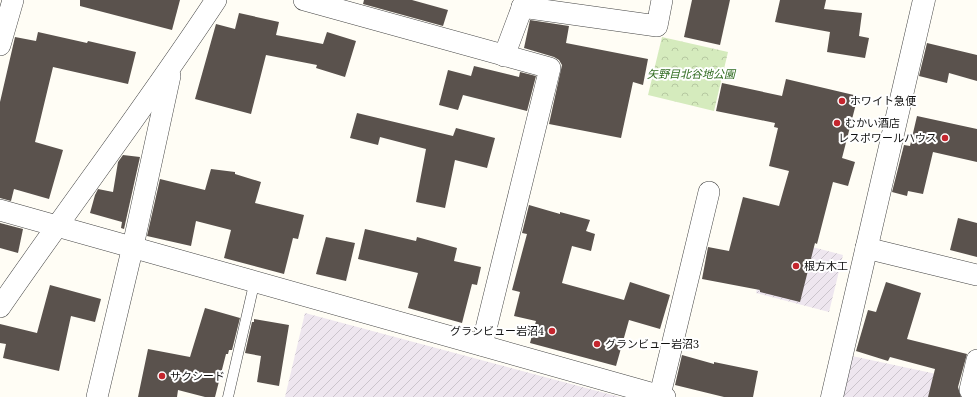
<svg xmlns="http://www.w3.org/2000/svg" width="977" height="397" font-family="Lora,'Noto Sans JP',serif">
<style>
.industrial{fill:url(#industrial-furrows)}
.park{fill:url(#park-crowns)}
.building{fill:#5a524d}
.lines{fill:none;stroke-linecap:round;stroke-linejoin:round}
.service-casing{stroke:#444;stroke-width:11}
.minor-casing{stroke:#444;stroke-width:22}
.tertiary-casing{stroke:#444;stroke-width:23}
.service{stroke:#fff;stroke-width:10}
.minor{stroke:#fff;stroke-width:21}
.tertiary{stroke:#fff;stroke-width:22}
.poi-dot{fill:#c4262e;stroke:#fff;stroke-width:1.5}
.labels{text-anchor:middle;dominant-baseline:central;stroke-width:4;stroke-linejoin:round;paint-order:stroke}
.park-label{font-size:11px;font-style:italic;fill:#2f6b1f;stroke:#fff}
.poi-label{font-size:11px;fill:#111;stroke:#fff;text-anchor:start}
</style>
<defs>
<pattern id="industrial-furrows" width="10" height="10" patternUnits="userSpaceOnUse"><rect width="10" height="10" fill="#eee6ef"/><path d="M-1 1l2-2M0 10L10 0M9 11l2-2" fill="none" stroke="#cbc4cc"/></pattern>
<pattern id="park-crowns" width="20" height="18" patternUnits="userSpaceOnUse"><rect width="20" height="18" fill="#d5ebbd"/><path d="M2 6a3 3 0 1 1 6 0M12 15a3 3 0 1 1 6 0" fill="none" stroke="#b6c8a1"/></pattern>
</defs>
<rect width="100%" height="100%" fill="#fffdf5"/>
<g class="industrial">
<path d="M770,236l73,19 -14,57 -73,-19z"/>
<path d="M305,313l315,84h-335z"/>
<path d="M852,356l103,22 -4,19h-109z"/>
</g>
<path class="park" d="M662,37l66,15 -14,59 -66,-16z"/>
<g class="building">
<path d="M80,0h100l-8,30 -92,-24z"/>
<path d="M364,0h48l36,10 -5,16 -80,-22z"/>
<path d="M692,0h38l-10,45 -36,-8z"/>
<path d="M780,0h46l-2,9 38,4 -3,23 10,2 -4,20 -38,-6 3,-20 -55,-10z"/>
<path d="M239,13l40,9 -3,13 47,9 4,-12 29,9 -11,36 -29,-9 1,-3 -51,-10 -15,59 -56,-15 21,-75 19,5z"/>
<path d="M530,20l39,6 -3,17 82,16 -5,26 -10,-3 -12,56 -72,-14 13,-59 -3,-5 -5,-3 -30,-9z"/>
<path d="M38,32l49,11 1,-2 48,11 -8,32 -75,-17 -18,75 28,8 -14,49 -35,-10 -3,12 -11,-3v-96l15,-65 21,4z"/>
<path d="M927,43l50,12v26l-28,-8 -2,10 -28,-7z"/>
<path d="M474,66l45,11 1,-5 16,4 -9,35 -64,-16 -5,15 -19,-5 9,-35 23,6z"/>
<path d="M786,79l72,17 -16,62 13,4 -7,24 -15,-4 -16,62 -2,-1 -15,59 -40,-10v-2l-58,-11 6,-32 21,4 14,-54 36,9 10,-35 -20,-5 9,-38 -4,-1 1,-4 -59,-12 6,-28 60,13z"/>
<path d="M357,113l96,23 3,-8 39,10 -8,30 -32,-8 -10,48 -29,-6 10,-53 -46,-12 -2,8 -28,-7z"/>
<path d="M917,116l60,13v33l-44,-10 -10,42 -15,-3 -1,5 -15,-4 12,-47 6,1z"/>
<path d="M123,155l17,2 -16,72 -3,-1 1,-6 -32,-9 5,-18 3,-6 15,3 5,-30z"/>
<path d="M211,169l24,3v2l26,8 -6,21 49,12 -6,24 -5,-1 -9,36 -60,-16 7,-28 -35,-9 -5,25 -44,-10 13,-57 45,11z"/>
<path d="M529,205l31,9v-2l30,8 -4,11 9,3 -4,17 -19,-5 -10,37 62,17 6,-18 40,13 -10,34 -31,-9 -13,46 -86,-23 6,-22 -22,-5 6,-24 -8,-2 15,-56 -5,-1z"/>
<path d="M958,218l19,5v34l-27,-7z"/>
<path d="M0,223l23,6 -5,24 -18,-5z"/>
<path d="M365,229l51,12 1,-4 40,11 -3,13 27,6 -4,18 -5,-1 -10,39 -54,-15 10,-35 -60,-14z"/>
<path d="M326,237l29,6 -9,38 -30,-7z"/>
<path d="M886,282l35,11 -14,46 60,15 -9,33 3,10h-33l7,-28 -45,-12 -2,4 -32,-10 12,-41 8,2z"/>
<path d="M50,285l51,14 -6,23 -24,-6 -12,55 -56,-13 3,-14 -6,-1v-19l37,9z"/>
<path d="M205,308l35,10 -8,32h-3l-1,4h-2l-11,43h-10l-27,-7 -1,7h-39l10,-48 42,8z"/>
<path d="M254,319l35,6 -10,61 -22,-4 4,-26 -16,-3 7,-31h2z"/>
<path d="M682,355l32,9v-2l44,9 -5,26h-29l-49,-12z"/>
</g>
<g class="lines">
<defs>
<path id="service" d="M228,397l27,-117"/>
<g id="minor">
<path d="M304,0l246,68 -68,277"/>
<path d="M522,7l135,19 5,-26"/>
<path d="M0,45l13,-45"/>
<path d="M504,56l21,-56"/>
<path d="M0,210l665,187"/>
<path d="M866,248l111,27"/>
<path d="M0,307c71,-103 147,-202 216,-307"/>
<path d="M970,390l7,-30"/>
<path d="M660,395l49,-203"/>
<path d="M97,397l36,-151 37,-170"/>
</g>
<path id="tertiary" d="M832,397l92,-397"/>
</defs>
<use href="#service" class="service-casing"/>
<use href="#minor" class="minor-casing"/>
<use href="#tertiary" class="tertiary-casing"/>
<use href="#service" class="service"/>
<use href="#minor" class="minor"/>
<use href="#tertiary" class="tertiary"/>
</g>
<g class="poi-dot">
<circle cx="842" cy="101" r="4"/>
<circle cx="837" cy="123" r="4"/>
<circle cx="945" cy="138" r="4"/>
<circle cx="796" cy="266" r="4"/>
<circle cx="552" cy="331" r="4"/>
<circle cx="597" cy="344" r="4"/>
<circle cx="162" cy="376" r="4"/>
</g>
<g class="labels">
<g class="park-label">
<text x="691" y="74">矢野目北谷地公園</text>
</g>
<g class="poi-label">
<text x="850" y="101">ホワイト急便</text>
<text x="845" y="123">むかい酒店</text>
<text x="937" y="138" text-anchor="end">レスポワールハウス</text>
<text x="804" y="266">根方木工</text>
<text x="544" y="331" text-anchor="end">グランビュー岩沼4</text>
<text x="605" y="344">グランビュー岩沼3</text>
<text x="170" y="376">サクシード</text>
</g>
</g>
</svg>
